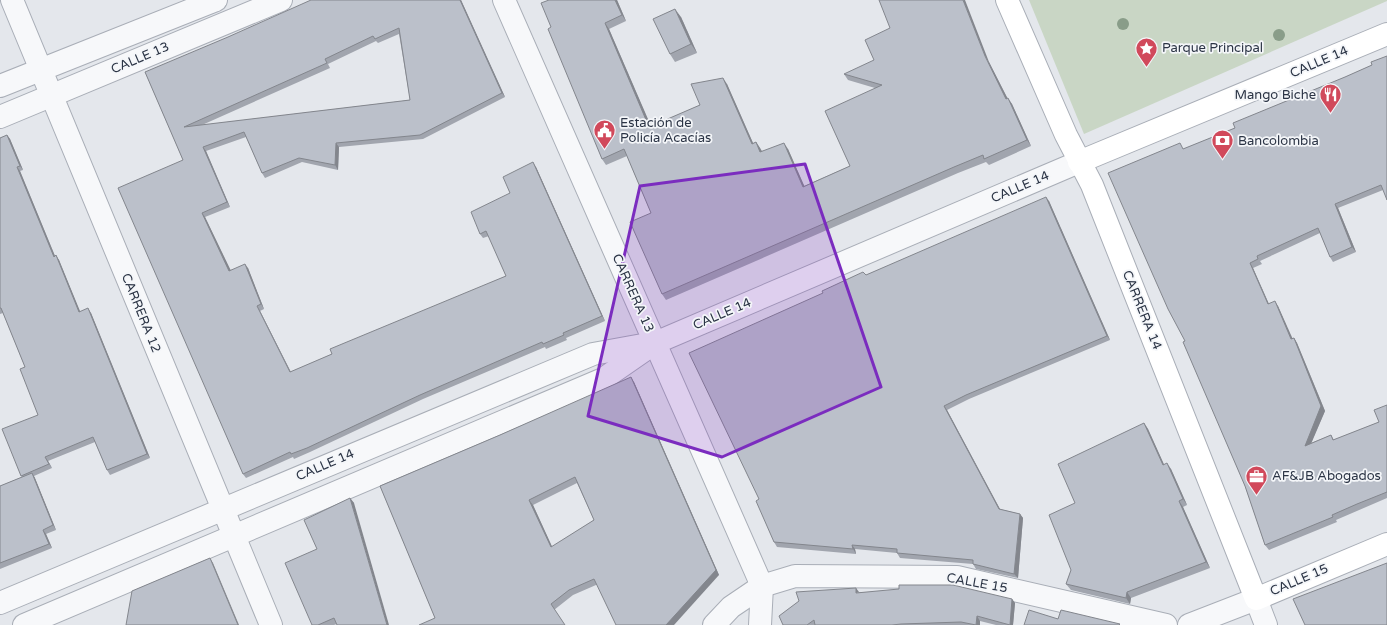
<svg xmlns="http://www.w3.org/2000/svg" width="1387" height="625" font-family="'Varela Round',sans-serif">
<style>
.green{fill:#c9d6c5}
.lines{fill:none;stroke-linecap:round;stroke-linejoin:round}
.street-casing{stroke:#a9aeb7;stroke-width:24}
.secondary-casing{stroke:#a9aeb7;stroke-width:24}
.street{stroke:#f7f8fa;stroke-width:22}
.secondary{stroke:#fff;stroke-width:22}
.tree{fill:#899d89}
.wall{fill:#a1a5ae;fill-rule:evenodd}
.shaded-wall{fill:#83868d}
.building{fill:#bbc0ca;stroke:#83868d;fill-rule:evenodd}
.marked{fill:#7b2cbf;fill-opacity:0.2;stroke:#7b2cbf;stroke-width:3;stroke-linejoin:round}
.labels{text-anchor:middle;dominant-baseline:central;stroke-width:3.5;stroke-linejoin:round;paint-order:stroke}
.poi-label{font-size:13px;fill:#2b3445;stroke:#f4f6f9;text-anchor:start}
.street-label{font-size:13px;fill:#2b3445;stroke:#f4f6f9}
</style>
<rect width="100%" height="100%" fill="#e4e7ec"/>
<path class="green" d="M1029,0h358v1l-303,133z"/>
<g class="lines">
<defs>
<g id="street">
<path d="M12,0l259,625"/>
<path d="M504,0l258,586 -2,39"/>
<path d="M0,86l216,-86"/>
<path d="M0,117l281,-117"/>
<path d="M0,603l593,-249 55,-10"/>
<path d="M24,625l579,-246 52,-36 424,-181"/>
<path d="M714,625l17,-18 31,-21 33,-10 162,1 209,48"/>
<path d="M1189,625l67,-26 10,26"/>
</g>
<g id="secondary">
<path d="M1007,0l59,135 26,50 164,414 131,-55"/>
<path d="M1079,162l308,-128"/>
</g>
</defs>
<use href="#street" class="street-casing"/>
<use href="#secondary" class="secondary-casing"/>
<use href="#street" class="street"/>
<use href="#secondary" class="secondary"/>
</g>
<g class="tree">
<circle cx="1123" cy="24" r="6"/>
<circle cx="1279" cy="35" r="6"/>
</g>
<g class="wall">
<path d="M461,0l44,97 -82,42 -84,8 -1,23 -36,-8 -37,16 -3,-5 -16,-36 -40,14 24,56 -25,10 25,53 18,-2 16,41 -4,2 31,61 41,-18 174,-78 -17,-40 -6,2 -3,-4 30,-41 26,-26 69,154 -39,17 1,2 -21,9 -1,-2 -122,52 -113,53 -16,7 -1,-2 -47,21 -3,-4 -60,-314 -38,-88zM399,34l11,66 -208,25 128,-57 -2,-4 48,-23 2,2z"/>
<path d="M549,0h68l9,21 -17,8 42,98 49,-22 27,-21 26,59 3,-1 6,9 26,-2 16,37 46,-20 25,-78 -27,-8 -4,-6 145,-12 18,36 5,6 19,42 -42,19 -3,-3 -28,11 -292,127 -4,-6 -11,-81 -24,-57 -21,9 -4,-6 -51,-132z"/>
<path d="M681,17l16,36 -22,9 -5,-8z"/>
<path d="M1387,56l-4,134 -45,18 18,44 -23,10 -3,-5 -10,-24 -60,28 2,3 -9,4 16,36 9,2 14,33 2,-1 3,5 28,68 -14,32 20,-8 3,5 45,-18 8,-17v93l-51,22 1,2 -68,28 -4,-5 -20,-59 -60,-145 -1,-192 51,-21 137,-63z"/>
<path d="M7,135l3,4 13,31 -3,1 35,85 4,4 21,52 11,1 59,145 -40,17 -3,-5 -12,-28 -47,19 4,7 -18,8 22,54 -10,4 6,14 -52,21v-83l22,-9 -1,-1 17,-61 -13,-48 -22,-54 -3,1v-176z"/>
<path d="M1049,201l61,139 -141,59 -22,11 53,99 20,5 3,4 -5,60 -42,-9 -3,-5 -73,-6 -3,-5 -42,-4 1,5 -79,-7 -3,-5 -15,-43 107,-224z"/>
<path d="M634,382l85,193 -123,10 -23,10 -19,15 -119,8 -55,-132zM577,483l17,37 -42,27 -19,-42z"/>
<path d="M1144,423l4,6 16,36 7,4 16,36 -4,2 27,61 -79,30 -1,6 -59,-14 -5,-6 5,-14 4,-67z"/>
<path d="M350,498l4,5 -17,121 -3,1h-22l5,-76z"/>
<path d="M859,592l153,7 3,4 -2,22h-17l-16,-4v4h-197z"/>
</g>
<g class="shaded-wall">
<path d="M460,0h1l44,97 -3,-4z"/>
<path d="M615,0h2l9,21 -4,-6z"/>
<path d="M963,0h2l24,62 22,43 -5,-6 -21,-43z"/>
<path d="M675,9l6,8 16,36 -6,-9z"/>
<path d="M605,23l4,6 45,104 -5,-6z"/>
<path d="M723,78l4,6 29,66 -4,-6z"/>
<path d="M1008,98l4,6 19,42 -4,-6z"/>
<path d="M7,135l3,4 13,31 -3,-4z"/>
<path d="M756,142l4,6 5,10 -5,-6z"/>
<path d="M336,143l3,4 -1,23 -3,-5z"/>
<path d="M784,143l4,6 19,43 -4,-5z"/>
<path d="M203,147l3,4 24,56 -3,-5z"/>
<path d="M533,162l3,5 69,154 -3,-5z"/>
<path d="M17,167l3,4 37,90 -3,-4z"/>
<path d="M1046,197l3,4 61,139 -3,-4z"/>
<path d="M1335,204l3,4 18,44 -4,-5z"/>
<path d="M202,213l3,4 28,58 -4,-4z"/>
<path d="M56,255l3,5 23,56 -3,-4z"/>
<path d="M1250,263l3,5 18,41 -3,-5z"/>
<path d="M245,264l3,4 16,41 -3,-5z"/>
<path d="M1275,301l3,5 17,38 -4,-5z"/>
<path d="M257,306l3,5 33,66 -3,-5z"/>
<path d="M88,308l3,5 59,145 -3,-4z"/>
<path d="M1294,338l3,5 28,68 -17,40 -3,-5z"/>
<path d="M631,377l3,5 85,193 -45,50h-8z"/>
<path d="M944,406l3,4 55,103 -3,-4z"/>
<path d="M1144,423l4,6 19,42 -4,-6z"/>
<path d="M45,457l3,4 4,7 -3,-4z"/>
<path d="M1167,463l4,6 16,36 -4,-6z"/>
<path d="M32,473l3,5 21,52 -3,-5z"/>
<path d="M350,498l4,5 35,122h-2z"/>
<path d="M529,500l4,5 22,48 -4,-6z"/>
<path d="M1179,501l4,6 27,61 -4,-6z"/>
<path d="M1020,514l3,4 -5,60 -4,-4z"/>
<path d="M43,530l3,4 6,14 -3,-4z"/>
<path d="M852,545l3,4 1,5 -3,-5z"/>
<path d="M210,558l3,5 26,62h-1z"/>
<path d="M856,588l3,4 -3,1z"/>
<path d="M1127,592l4,6 -1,6 -4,-6z"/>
<path d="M1012,599l3,4 -2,22h-3z"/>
<path d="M977,616l3,5v4h-4z"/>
</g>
<g class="building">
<path d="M311,0h149l42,93 -82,42 -84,8 -1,22 -36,-7 -37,15 -18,-41 -41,15 24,55 -25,11 27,58 16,-7 16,40 -4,2 33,66 42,-18 -2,-5 176,-73 -20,-45 -6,3 -9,-22 39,-19 -7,-16 30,-15 69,154 -39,17 1,2 -21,9 -1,-2 -122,53 -113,53 -16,6 -1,-2 -47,22 -125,-286 65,-28 -38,-88 83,-35zM399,28l11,72 -226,27 143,-64 -2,-4 48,-23 2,3z"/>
<path d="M549,0h66l7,15 -17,8 44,104 51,-22 -9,-21 32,-6 29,66 4,-2 4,10 24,-9 19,44 47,-21 -25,-55 57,-26 -38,-11 30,-14 -9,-20 25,-12 -11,-28h84l22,56 21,43 2,-1 19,42 -43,19 -1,-4 -29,12 -292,127 -32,-72 21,-9 -27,-64 -22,10 -54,-130 3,-2 -10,-24z"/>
<path d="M675,9l16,35 -21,10 -17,-35z"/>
<path d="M1387,56v144l-6,-15 -46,19 17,43 -22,10 -12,-29 -61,28 1,3 -8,4 18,41 7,-3 16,38 3,-1 27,68 -16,40 26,-11 2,5 46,-18 -5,-12 13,-5v87l-30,12 -25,11 1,2 -68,28 -20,-59 -62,-144 2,-1 -17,-32 -60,-136 72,-30 3,6 52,-21 -2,-5 112,-46 27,-12 -1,-3z"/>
<path d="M7,135l13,31 -3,1 37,90 2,-2 23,57 9,-4 59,146 -40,16 -14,-33 -48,20 4,7 -28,12 -19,-47 36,-14 -18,-46 5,-2 -24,-59h-1v-170z"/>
<path d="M1046,197l61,139 -141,59 -22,11 55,103 21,5 -6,60 -41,-10v-4l-76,-7v-4l-45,-4 1,4 -79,-7 -18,-41 3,-2 -70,-146 134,-60 -1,-2 41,-19 3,3z"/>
<path d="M631,377l85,193 -50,55h-50l-22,-46 -25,11 -18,14 14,21h-146l16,-7 -55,-132 120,-51zM575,477l19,43 -43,27 -22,-47z"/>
<path d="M1144,423l19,42 4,-2 16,36 -4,2 27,61 -79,30 -1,6 -60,-14 5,-14 -22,-55 26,-12 -17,-39z"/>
<path d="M32,473l21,52 -10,5 6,14 -49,19v-77z"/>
<path d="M350,498l37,127h-50l-3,-7 -16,7h-6l-27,-62 32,-14 -13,-29z"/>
<path d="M210,558l28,67h-112l6,-34z"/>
<path d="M1387,563v62h-82l-12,-26z"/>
<path d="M899,585h54l59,14 -2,26 -33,-9 -1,9 -15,-3 -60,2 -9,1h-77l-1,-5 -7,5h-24l-4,-9 20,-15 -3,-9 60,-4v5l43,-4z"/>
<path d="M1029,610l29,9 3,-9 59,14 -1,1h-95z"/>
</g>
<path class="marked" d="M805,164l76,223 -159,70 -134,-41 52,-230z"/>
<defs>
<symbol id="sight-pin" viewBox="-11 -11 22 30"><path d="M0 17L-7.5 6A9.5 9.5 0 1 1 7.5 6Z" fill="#d1495b" stroke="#f4f6f9"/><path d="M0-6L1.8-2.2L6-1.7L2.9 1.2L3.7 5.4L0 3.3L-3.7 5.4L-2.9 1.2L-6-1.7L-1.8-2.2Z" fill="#fff"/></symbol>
<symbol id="restaurant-pin" viewBox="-11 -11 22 30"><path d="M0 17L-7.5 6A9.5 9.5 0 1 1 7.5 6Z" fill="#d1495b" stroke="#f4f6f9"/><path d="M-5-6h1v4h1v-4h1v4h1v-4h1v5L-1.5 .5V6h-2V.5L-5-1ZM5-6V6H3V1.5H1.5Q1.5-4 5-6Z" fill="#fff"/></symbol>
<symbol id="civic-pin" viewBox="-11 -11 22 30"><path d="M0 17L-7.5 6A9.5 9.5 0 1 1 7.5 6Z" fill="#d1495b" stroke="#f4f6f9"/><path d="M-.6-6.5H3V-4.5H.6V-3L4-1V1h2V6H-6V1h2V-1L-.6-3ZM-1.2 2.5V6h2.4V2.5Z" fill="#fff"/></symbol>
<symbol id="bank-pin" viewBox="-11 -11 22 30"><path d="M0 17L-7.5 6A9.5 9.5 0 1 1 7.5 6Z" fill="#d1495b" stroke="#f4f6f9"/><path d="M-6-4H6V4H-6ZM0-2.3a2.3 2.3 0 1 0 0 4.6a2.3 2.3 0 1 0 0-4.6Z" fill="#fff"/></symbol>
<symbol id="office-pin" viewBox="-11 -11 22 30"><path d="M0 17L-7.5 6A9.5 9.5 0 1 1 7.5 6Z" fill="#d1495b" stroke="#f4f6f9"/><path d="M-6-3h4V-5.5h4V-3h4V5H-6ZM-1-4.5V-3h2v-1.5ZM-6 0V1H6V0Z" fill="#fff"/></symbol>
</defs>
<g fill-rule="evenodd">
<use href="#sight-pin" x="1134" y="36" width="25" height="34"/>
<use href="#restaurant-pin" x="1318" y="82" width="25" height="34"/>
<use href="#civic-pin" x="592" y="118" width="25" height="34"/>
<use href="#bank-pin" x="1210" y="128" width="25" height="34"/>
<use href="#office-pin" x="1244" y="464" width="25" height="34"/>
</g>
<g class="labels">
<g class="poi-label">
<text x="1162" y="48">Parque Principal</text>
<text x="1316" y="95" text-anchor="end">Mango Biche</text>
<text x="620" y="123">Estación de<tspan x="620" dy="15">Policía Acacías</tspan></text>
<text x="1238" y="141">Bancolombia</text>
<text x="1272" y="476">AF&amp;JB Abogados</text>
</g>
<g class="street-label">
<text transform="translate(140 58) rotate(-23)">CALLE 13</text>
<text transform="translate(1319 62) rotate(-23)">CALLE 14</text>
<text transform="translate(1020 187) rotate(-23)">CALLE 14</text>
<text transform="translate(633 293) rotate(66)">CARRERA 13</text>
<text transform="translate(1142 310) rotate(68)">CARRERA 14</text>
<text transform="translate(141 313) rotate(68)">CARRERA 12</text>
<text transform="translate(722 314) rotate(-23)">CALLE 14</text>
<text transform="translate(325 465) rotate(-23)">CALLE 14</text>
<text transform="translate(1299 580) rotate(-23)">CALLE 15</text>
<text transform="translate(977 583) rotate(10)">CALLE 15</text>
</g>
</g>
</svg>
